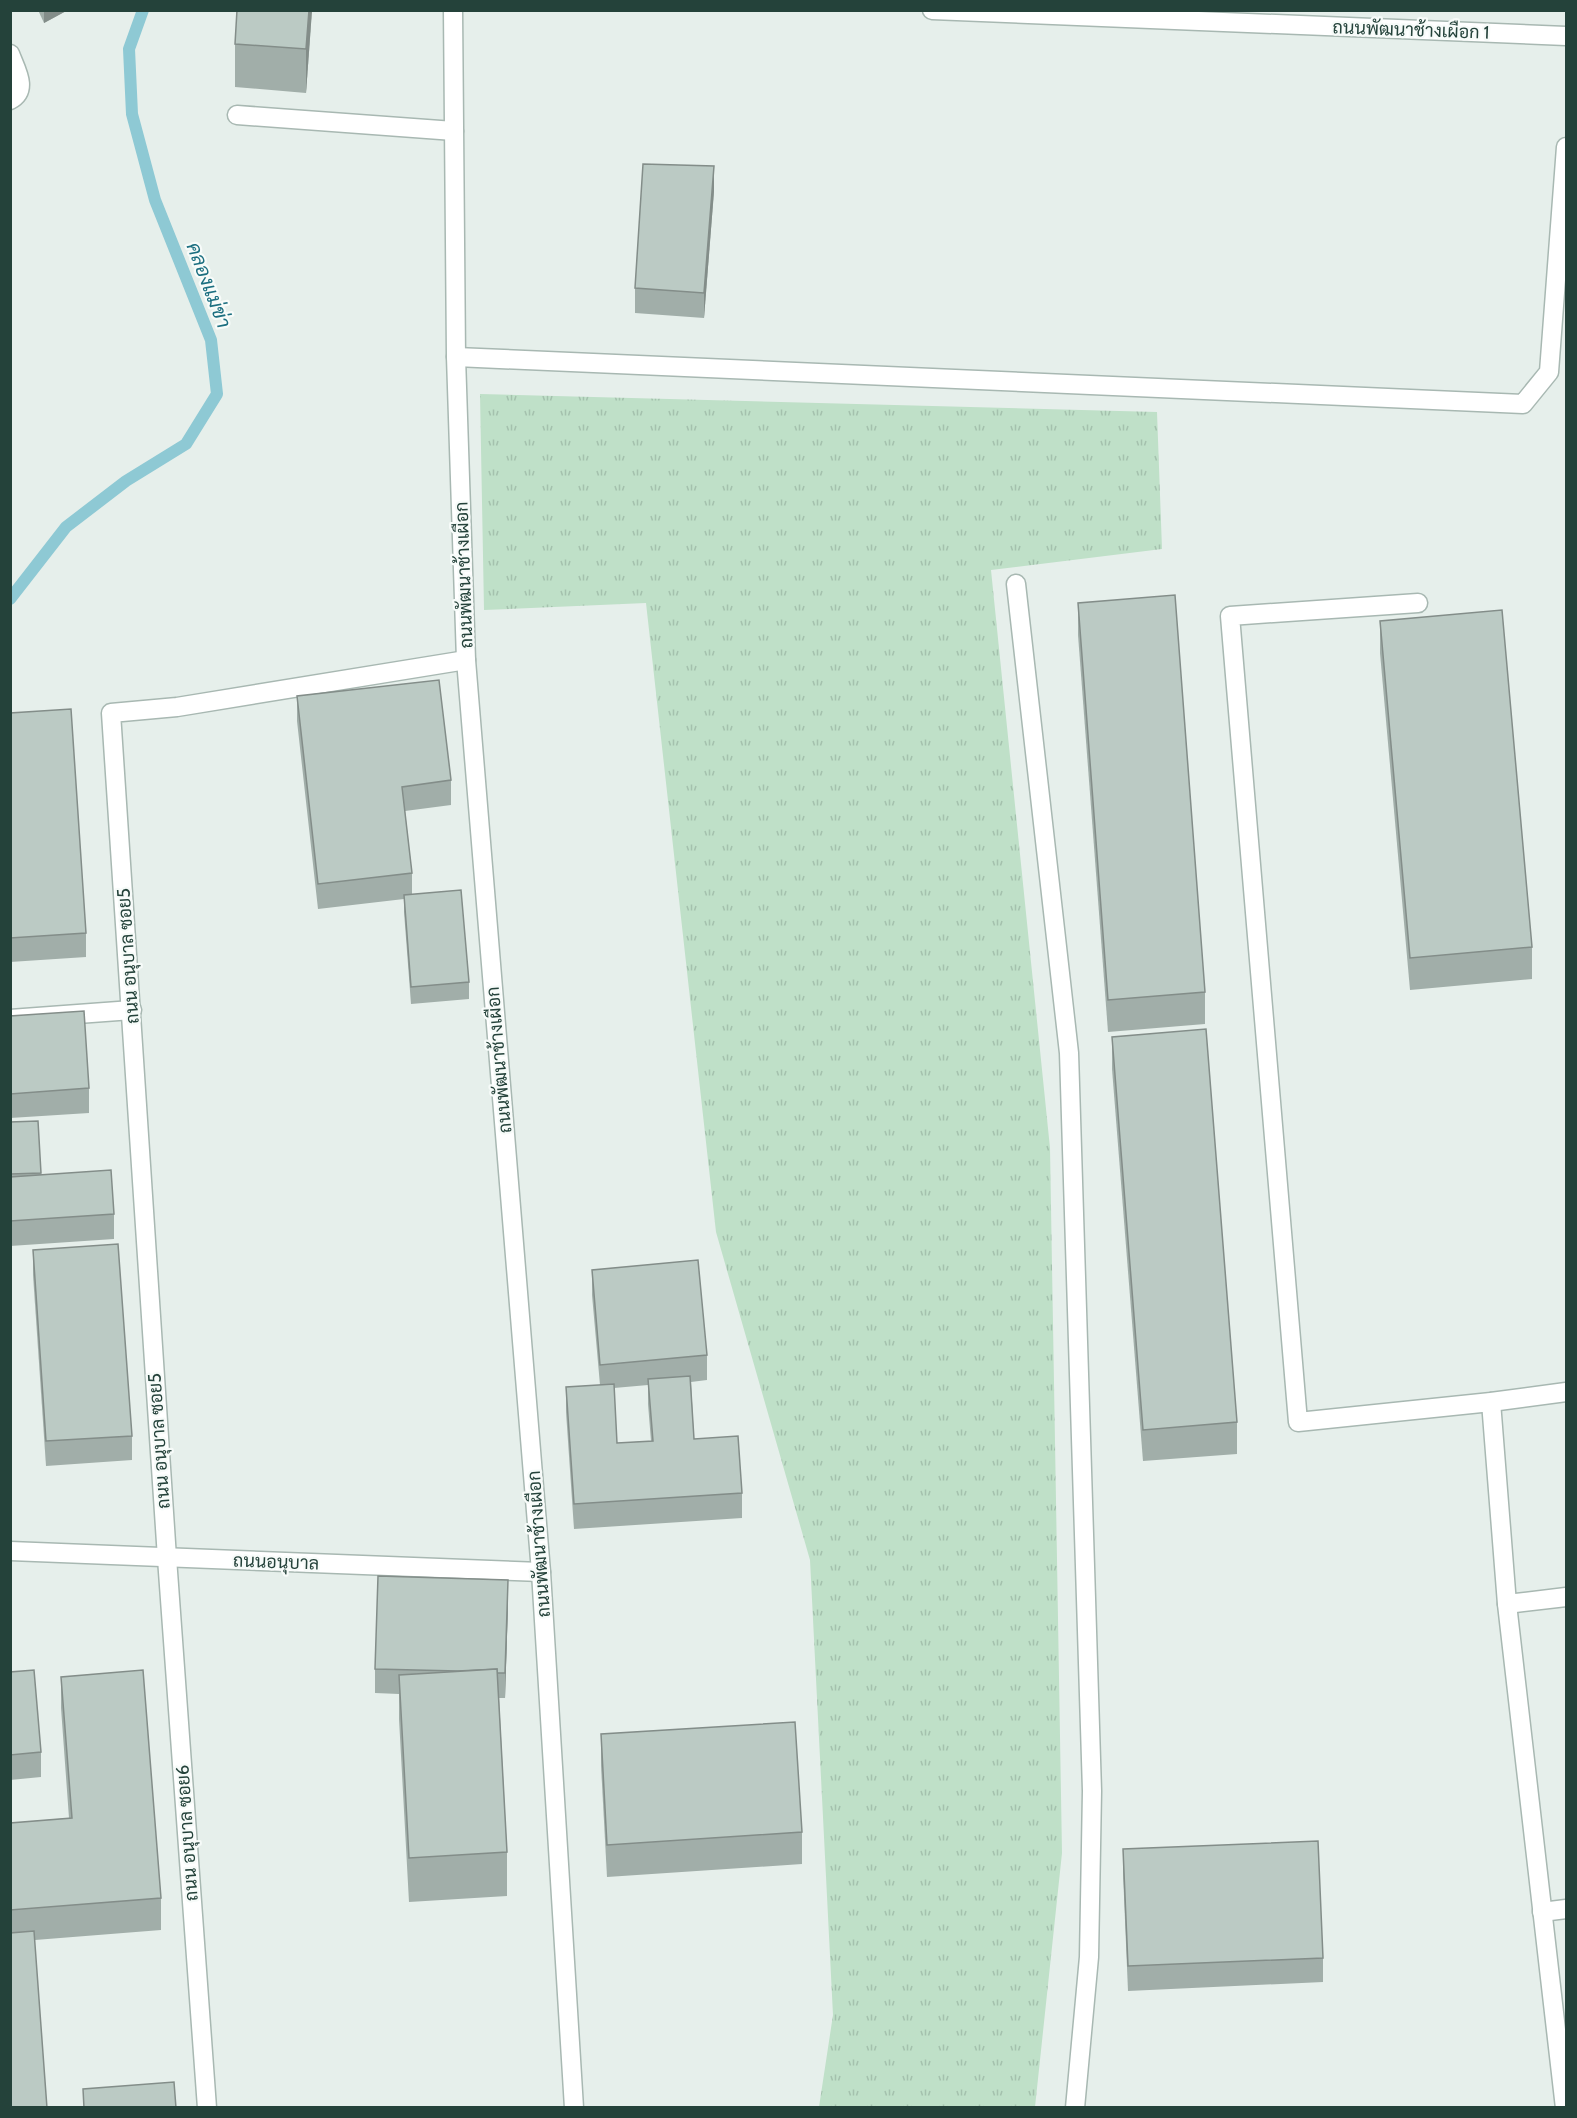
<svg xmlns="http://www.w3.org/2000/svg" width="1577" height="2118" font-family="Cabin,Sarabun,sans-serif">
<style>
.grass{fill:url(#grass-tufts)}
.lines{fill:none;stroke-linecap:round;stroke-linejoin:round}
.stream{stroke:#8ec9d4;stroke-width:12}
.service-casing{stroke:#a8b8b2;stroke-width:21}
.minor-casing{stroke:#a8b8b2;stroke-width:21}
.service{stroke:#fff;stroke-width:18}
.minor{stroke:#fff;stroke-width:18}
.wall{fill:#a1aea9;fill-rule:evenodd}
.shaded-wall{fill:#838d89}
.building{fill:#bbcac4;stroke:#838d89;stroke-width:1.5}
.labels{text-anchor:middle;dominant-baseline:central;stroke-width:4.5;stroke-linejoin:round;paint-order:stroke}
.street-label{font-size:18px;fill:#24423a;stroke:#f7fbf9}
.water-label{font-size:20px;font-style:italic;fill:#1c6f80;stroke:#f7fbf9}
</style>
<defs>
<pattern id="grass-tufts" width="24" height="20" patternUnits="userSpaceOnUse" patternTransform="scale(1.5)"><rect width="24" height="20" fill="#bfe0c8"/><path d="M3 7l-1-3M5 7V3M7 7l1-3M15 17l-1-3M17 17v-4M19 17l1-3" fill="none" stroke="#a4c1ad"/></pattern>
</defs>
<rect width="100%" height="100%" fill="#e6efeb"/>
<path class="grass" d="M480,394l677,18 5,137 -171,21 59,578 12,705 -27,254h-216l14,-92 -23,-455 -94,-328 -70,-629 -162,7z"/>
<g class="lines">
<path class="stream" d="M10,599l56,-72 60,-46 60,-37 31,-50 -6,-54 -56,-140 -23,-86 -3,-65 14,-39"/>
<defs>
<path id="service" d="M10,54c6,16 19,36 0,46"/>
<g id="minor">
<path d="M453,10l3,347 10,303 75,912 33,536"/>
<path d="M932,10l634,26"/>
<path d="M237,115l217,16"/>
<path d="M456,357l1067,47 26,-32 17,-225"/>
<path d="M1016,584l53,469 23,738 -3,166 -14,151"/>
<path d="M1418,603l-188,13 68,806 193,-20 75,-10"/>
<path d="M10,1019l122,-9"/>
<path d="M1491,1402l16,202 58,504"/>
<path d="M10,1551l531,21"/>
<path d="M1507,1604l59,-7"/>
<path d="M1542,1912l24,-3"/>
<path d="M207,2108l-40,-550 -56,-845 66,-6 289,-47"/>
</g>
</defs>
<use href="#service" class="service-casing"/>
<use href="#minor" class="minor-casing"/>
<use href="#service" class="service"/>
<use href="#minor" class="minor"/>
</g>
<g class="wall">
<path d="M38,10h30l-24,13z"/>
<path d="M312,10l-6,83 -71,-6v-43z"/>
<path d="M714,191l-10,127 -69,-5v-25z"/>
<path d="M1078,603l127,389v32l-97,8 -30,-397z"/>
<path d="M1380,621l152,326v32l-122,11 -30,-337z"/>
<path d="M297,696l154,84v25l-46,6 7,62v21l57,88v17l-58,5 -7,-92v-13l-86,10 -21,-188z"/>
<path d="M10,713l76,220v24l-76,5z"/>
<path d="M10,1016l79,72v25l-79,5z"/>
<path d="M1112,1037l125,385v32l-94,7 -31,-392z"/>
<path d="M38,1121l3,54 73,39v25l-104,7v-124z"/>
<path d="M33,1250l99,186v24l-86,6 -13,-191z"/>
<path d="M592,1270l115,85v25l-16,2 3,57 48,54v25l-168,11 -8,-117v-25l34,-2 -8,-90zM648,1385v19l3,37 -34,2 -3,-55z"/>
<path d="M508,1605l-3,93h-6l8,154v44l-98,6 -10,-183v-25l-24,-1v-24z"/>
<path d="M10,1672l31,80v25l-31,3z"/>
<path d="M61,1677l100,221v32l-126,10 -25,168v-285l59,-5 -8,-110z"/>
<path d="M601,1734l201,98v32l-195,13 -6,-111z"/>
<path d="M1123,1849l200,109v24l-195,9 -5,-118z"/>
</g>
<g class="shaded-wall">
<path d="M44,10h24l-24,13z"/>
<path d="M309,10h3l-6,83v-44z"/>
<path d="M714,166v25l-10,127v-25z"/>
<path d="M508,1580v25l-3,93v-25z"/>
</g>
<g class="building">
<path d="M237,10h72l-3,39 -71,-5z"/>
<path d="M643,164l71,2 -10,127 -69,-5z"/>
<path d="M1175,595l30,397 -97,8 -30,-397z"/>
<path d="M1502,610l30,337 -122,11 -30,-337z"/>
<path d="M439,680l12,100 -49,7 10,86 -94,11 -21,-188z"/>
<path d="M71,709l15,224 -76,5v-225z"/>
<path d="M461,890l8,92 -58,5 -7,-92z"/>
<path d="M84,1011l5,77 -79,6v-78z"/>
<path d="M1206,1029l31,393 -94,8 -31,-393z"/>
<path d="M38,1121l3,52 -31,1v-52z"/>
<path d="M111,1170l3,44 -104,7v-44z"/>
<path d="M118,1244l14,192 -86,5 -13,-191z"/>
<path d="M698,1260l9,95 -107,10 -8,-95z"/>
<path d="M690,1376l4,63 44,-3 4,57 -168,11 -8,-117 48,-3 3,59 36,-2 -5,-62z"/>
<path d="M378,1576l130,4 -3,93h-8v-4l-39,2 -83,-2z"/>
<path d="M497,1669l10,183 -98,6 -10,-183z"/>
<path d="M34,1670l7,82 -31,3v-83z"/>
<path d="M143,1670l18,228 -151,12v-87l62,-5 -11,-141z"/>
<path d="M795,1722l7,110 -195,13 -6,-111z"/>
<path d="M1318,1841l5,117 -195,8 -5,-117z"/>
<path d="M34,1931l13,177h-37v-175z"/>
<path d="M174,2082l2,26h-92l-1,-19z"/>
</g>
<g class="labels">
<g class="street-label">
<text transform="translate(1411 30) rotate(2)">ถนนพัฒนาช้างเผือก 1</text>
<text transform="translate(464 575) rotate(-92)">ถนนพัฒนาช้างเผือก</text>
<text transform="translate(128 956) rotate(-94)">ถนน อนุบาล ซอย5</text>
<text transform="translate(499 1060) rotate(-95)">ถนนพัฒนาช้างเผือก</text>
<text transform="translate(159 1441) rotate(-94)">ถนน อนุบาล ซอย5</text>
<text transform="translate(539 1544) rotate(-94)">ถนนพัฒนาช้างเผือก</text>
<text transform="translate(276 1562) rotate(2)">ถนนอนุบาล</text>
<text transform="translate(187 1833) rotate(-94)">ถนน อนุบาล ซอย6</text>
</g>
<g class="water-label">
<text transform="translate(209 285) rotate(69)">คลองแม่ข่า</text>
</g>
</g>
<rect width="1577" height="2118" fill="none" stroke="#24423a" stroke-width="24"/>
</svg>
